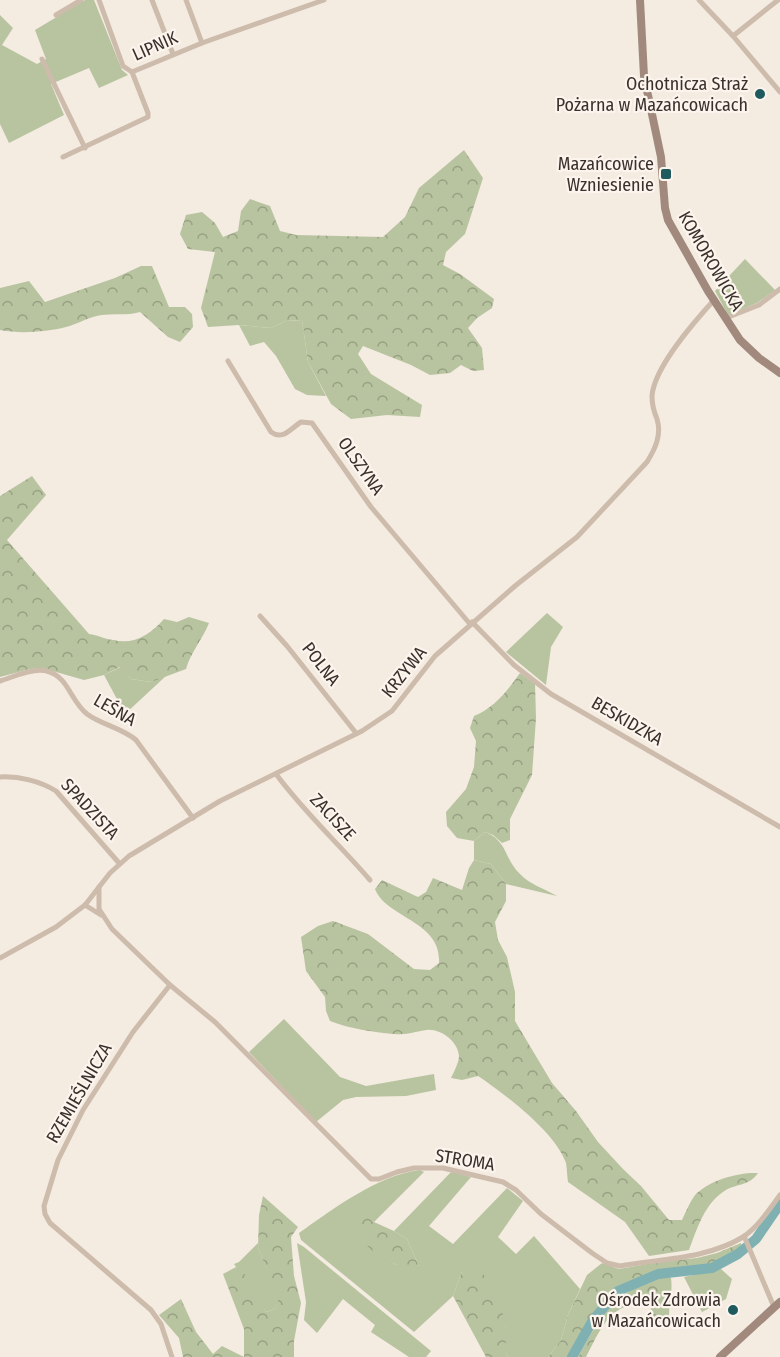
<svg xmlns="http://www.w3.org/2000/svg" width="780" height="1357" font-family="'Fira Sans Condensed',sans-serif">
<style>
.grass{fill:#b8c4a0}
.forest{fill:url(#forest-crowns)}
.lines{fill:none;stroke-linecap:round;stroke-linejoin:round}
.river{stroke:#7fb0b2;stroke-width:10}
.street{stroke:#cdbbac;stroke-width:5}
.secondary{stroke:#a18a7d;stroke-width:8}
.poi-dot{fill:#1f5a5e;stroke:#fbf5ee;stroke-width:2}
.labels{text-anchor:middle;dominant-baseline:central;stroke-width:4.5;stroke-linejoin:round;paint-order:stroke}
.street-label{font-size:18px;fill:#3b302b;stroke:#fbf5ee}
.poi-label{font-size:18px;fill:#3b302b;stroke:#fbf5ee;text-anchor:end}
</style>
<defs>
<pattern id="forest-crowns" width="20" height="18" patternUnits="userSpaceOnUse" patternTransform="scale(1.5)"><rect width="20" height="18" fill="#b8c4a0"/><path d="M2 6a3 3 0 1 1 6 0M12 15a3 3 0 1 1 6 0" fill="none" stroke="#97a083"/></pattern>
</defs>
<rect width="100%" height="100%" fill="#f4ebe1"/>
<g class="grass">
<path d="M85,0h9l28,70 6,5 -29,13 -10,-20 -38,16 13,31 -55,28 -9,-19v-109l13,13 -11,17 35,19 9,-5 -11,-29z"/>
<path d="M745,259l30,31 -18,13 -29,12 -13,-24z"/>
<path d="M302,320l6,42 18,34 -19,-1 -12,-6 -19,-33 -12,-14 -14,4 -11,-21 32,3 15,-7z"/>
<path d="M547,613l16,14 -12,20 -5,38 -40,-33z"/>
<path d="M121,667l10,12 20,3 17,-8 -43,40 -21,-39z"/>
<path d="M485,832c23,9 19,27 35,42 9,10 25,15 37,22l-51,-12 -15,-20 -17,-4v-19z"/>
<path d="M284,1019l56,58 26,9 68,-12 2,16 -30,6 -50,1 -13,3 -27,22 -67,-70z"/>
<path d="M420,1170l4,2 -50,50 -10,-7 30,49 25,2 -12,-27 -13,-8 57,-59 20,5 -42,49 24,18 54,-56 16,13 -25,36 18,17 18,-18 46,53 -12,26 -7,25 -13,17h-40l-3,-8 1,-22 -44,-56 -9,25 -39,36 -113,-92 -2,-7c34,-24 79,-58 121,-63z"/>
<path d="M258,1243v5l22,50 -5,11 -9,3 -32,-48 5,-2z"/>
<path d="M297,1243l7,4 127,104 -5,6h-17l-38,-25 4,-7 -32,-26 -26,34 -13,-13 2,-18z"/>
<path d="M721,1269l11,10 -6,20 -24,13 -18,-35z"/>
</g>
<g class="forest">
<path d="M464,150l19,28 -18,56 -19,18 -3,13 17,9 34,25 -2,9 -15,10 -9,10 14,20 2,22 -11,1 -12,-6 -11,8 -20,2 -19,-10 -48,-19 -5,8 13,20 51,31 -2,12 -33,-2 -36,4 -20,-15 -23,-42 -6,-42 -16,1 -15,7 -32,-3 -31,2 -7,-19 14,-56 -27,-3 -8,-15 6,-19 16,-3 13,11 8,14 15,-6 3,-20 9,-12 20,7 10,25 16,4 87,2 22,-20 14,-29z"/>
<path d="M141,266h11l17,41h16l7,7 1,13 -13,15 -12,-5 -28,-25c-15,4 -23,1 -38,3 -12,1 -24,9 -36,12 -20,5 -46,7 -66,3v-42l29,-7 16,21 70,-24z"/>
<path d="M32,476l14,19 -39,45 82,94c9,1 15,5 24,6 21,5 37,-5 51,-21l13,3 12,-5 20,6c-7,17 -18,29 -23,46l-35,13 -20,-3 -11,-12 -16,8 -20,5 -42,-12 -12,1 -30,8v-181z"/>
<path d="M520,673l15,11 1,34 -4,57 -22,44v21l-8,3 -9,-8 -8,-3 -11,9 -17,-3 -10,-12 -1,-14 20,-23 8,-22 2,-26 -6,-13 4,-12c21,-9 33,-25 46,-43z"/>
<path d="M474,860l17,4 15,20v17l-11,21 3,18 9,17 8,35v29l37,62 24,28 22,31 25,27 18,17 28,34h13c4,-8 8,-19 14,-26 14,-14 43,-22 62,-21 -9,13 -19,10 -32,17 -21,12 -29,39 -37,60l-40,6 -24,-34 -57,-40c-1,-6 -1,-13 -2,-19 -10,-30 -61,-69 -88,-87l-16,4 -11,-2c3,-6 8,-16 8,-22 -1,-15 -19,-28 -33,-26 -14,2 -16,5 -32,4 -22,-2 -43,-5 -64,-13l-4,-10 -1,-14 -19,-26 -5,-34 17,-11 15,-5 35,13 46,35 16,1 9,-7c3,-42 -53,-45 -64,-74l7,-9 36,17 8,-5 7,-14 29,12 7,-22z"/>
<path d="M263,1196l35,31 -7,10 3,39 7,27 -7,38v16h-111l-4,-19 -20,-23 22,-16 15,33 17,22 9,-8 22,11v-28l-21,-55 13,-7 8,6 22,39 9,-3 4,-11 -21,-50 1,-33z"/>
<path d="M354,1214h10l10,8 20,9 13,8 12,27c-34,4 -54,-19 -70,-45z"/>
<path d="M741,1243l1,4 -31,19 -55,6 -41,17 -24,29 -23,39h-20l13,-17 7,-25 19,-40 15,-12 17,6 40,-7 38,-4 20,-5z"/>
<path d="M471,1270l12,3c8,17 21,36 23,55 1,11 -2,19 2,29h-22l-33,-61 9,-25z"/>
<path d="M666,1276l5,2c2,13 -2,25 -2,39l-14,7 -5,-18c-38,-8 -49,22 -64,51h-8c23,-42 38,-68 88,-81z"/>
</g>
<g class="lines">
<path class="river" d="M572,1357l21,-37 25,-29 40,-17 54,-6 26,-14 18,-15 24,-35"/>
<g class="street">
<path d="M99,0l24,66 9,6"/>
<path d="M152,0l21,54"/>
<path d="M186,0l16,43"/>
<path d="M699,0l34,36 47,56"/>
<path d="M56,15l25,-15"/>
<path d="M733,36l45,-36"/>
<path d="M42,59l43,89"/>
<path d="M63,157l85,-40v-4l-16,-41 70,-29 122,-43"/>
<path d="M726,318l33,-13 21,-16"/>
<path d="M228,361l43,71c12,9 20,-4 30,-10l11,1 59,84 99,117"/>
<path d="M260,616l27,30 69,87"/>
<path d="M472,622l42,43 37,29 229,133"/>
<path d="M0,681c25,-8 49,-22 67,6 6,9 11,20 20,27 15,11 35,14 49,26l57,78"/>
<path d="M276,774c28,38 63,70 94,106"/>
<path d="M0,777c19,-1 40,4 56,14l63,72"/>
<path d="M99,887v22l13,20 58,56 45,37 156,157h8l18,-7 17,-4h29l60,14 13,8 25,24 51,39 15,10 13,3c40,-7 87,-7 123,-29 15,-10 26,-27 37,-42"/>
<path d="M85,905l16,10"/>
<path d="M0,958l56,-31 29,-22 25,-32 19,-17 91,-55 142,-70 30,-20 43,-55 80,-70 62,-49 70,-75c8,-13 15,-27 10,-43 -3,-7 -5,-15 -5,-23 2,-29 43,-75 62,-96"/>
<path d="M170,985l-37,47 -50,78 -25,50 -14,46 1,8 5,9 101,87 10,14 11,33"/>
<path d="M744,1236l30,71"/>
</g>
<g class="secondary">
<path d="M640,0l4,76 17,81 4,51 3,12 40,71 32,49 19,18 21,15"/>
<path d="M720,1357l60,-55"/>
</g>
</g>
<g class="poi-dot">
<circle cx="760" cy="94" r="6"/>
<rect x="660" y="168" width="12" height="12" rx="3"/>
<circle cx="733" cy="1310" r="6"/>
</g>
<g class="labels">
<g class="street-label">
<text transform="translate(155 46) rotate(-24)">LIPNIK</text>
<text transform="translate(711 261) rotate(60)">KOMOROWICKA</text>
<text transform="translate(361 466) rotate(55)">OLSZYNA</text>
<text transform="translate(321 664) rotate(52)">POLNA</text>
<text transform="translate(404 672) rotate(-51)">KRZYWA</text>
<text transform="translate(115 710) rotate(30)">LEŚNA</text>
<text transform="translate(627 721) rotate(30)">BESKIDZKA</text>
<text transform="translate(90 809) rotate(47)">SPADZISTA</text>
<text transform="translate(333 817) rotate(47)">ZACISZE</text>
<text transform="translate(79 1093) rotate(-60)">RZEMIEŚLNICZA</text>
<text transform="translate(465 1160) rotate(9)">STROMA</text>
</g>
<g class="poi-label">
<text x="748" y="84">Ochotnicza Straż<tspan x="748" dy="21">Pożarna w Mazańcowicach</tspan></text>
<text x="654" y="164">Mazańcowice<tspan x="654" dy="21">Wzniesienie</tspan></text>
<text x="721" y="1300">Ośrodek Zdrowia<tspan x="721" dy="21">w Mazańcowicach</tspan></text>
</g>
</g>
</svg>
